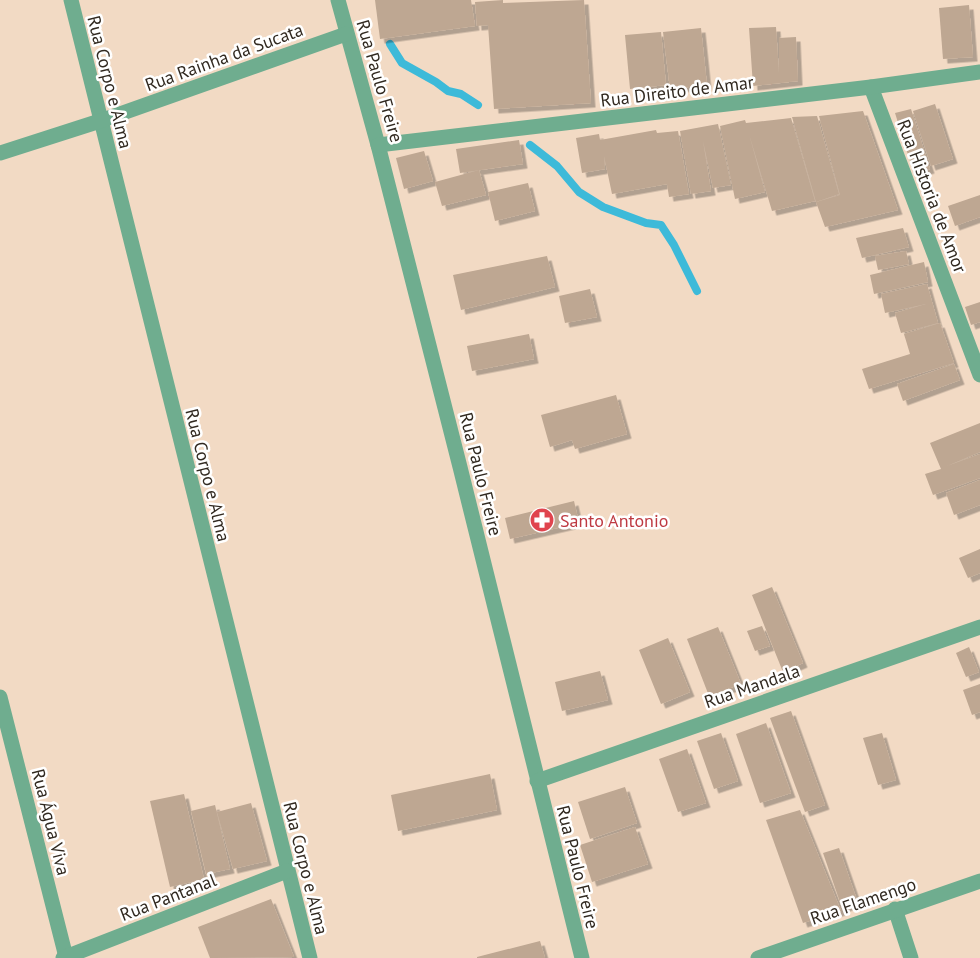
<svg xmlns="http://www.w3.org/2000/svg" width="980" height="958" font-family="'PT Sans',sans-serif">
<style>
.lines{fill:none;stroke-linecap:round;stroke-linejoin:round}
.stream{stroke:#3dbad9;stroke-width:8}
.building{fill:#bea792;filter:url(#shadow)}
.minor{stroke:#6fad8f;stroke-width:15}
.labels{text-anchor:middle;dominant-baseline:central;stroke-width:5;stroke-linejoin:round;paint-order:stroke}
.street-label{font-size:18px;fill:#312920;stroke:#fff}
.health-label{font-size:18px;fill:#be3a42;stroke:#fff;text-anchor:start}
</style>
<defs>
<filter id="shadow"><feDropShadow dx="4.5" dy="4.5" stdDeviation="0" flood-color="#0004"/></filter>
</defs>
<rect width="100%" height="100%" fill="#f2dac4"/>
<g class="lines">
<g class="stream">
<path d="M390,44l12,19 34,19 12,9 13,3 17,11"/>
<path d="M530,145l27,21 22,26 24,15 43,16 15,2 13,20 23,46"/>
</g>
</g>
<g class="building">
<path d="M375,0h96l4,26 -95,13z"/>
<path d="M503,0v3l81,-3 7,103 -97,6 -6,-84 -11,1 -2,-24z"/>
<path d="M969,5l4,52 -30,2 -4,-51z"/>
<path d="M776,27l3,46v-35l17,-1 2,44 -45,5 -4,-58z"/>
<path d="M701,28l6,57 -37,4 -7,-57z"/>
<path d="M661,32l5,53 -36,4 -5,-54z"/>
<path d="M935,104l18,55 -22,7 -18,-55z"/>
<path d="M911,109l19,60 -16,5 -19,-61z"/>
<path d="M863,111l35,99 -73,17 -9,-25 24,-7 -21,-79z"/>
<path d="M817,116l22,78 -23,8 -24,-85z"/>
<path d="M791,118l24,83 -43,10 -23,-77 16,58 -30,7 -15,-73 25,-6 1,3z"/>
<path d="M718,124l13,61 -18,3 -10,-47 8,50 -20,3 -11,-63z"/>
<path d="M656,130l1,3 21,-2 11,63 -20,3 -2,-13 -55,10 -8,-38 1,13 -23,4 -6,-35 23,-4 1,6z"/>
<path d="M519,140l4,24 -63,9 -4,-24z"/>
<path d="M424,151l9,30 -29,8 -8,-31z"/>
<path d="M479,170l7,25 -44,11 -7,-24z"/>
<path d="M528,183l7,28 -40,10 -7,-29z"/>
<path d="M980,195v22l-25,9 -7,-20z"/>
<path d="M903,228l6,19 -47,11 -6,-20z"/>
<path d="M906,251l3,13 -31,6 -3,-14z"/>
<path d="M547,256l8,31 -94,23 -8,-35z"/>
<path d="M924,262l4,20 -54,12 -4,-19z"/>
<path d="M927,284l11,39 -37,10 -6,-20 31,-9 -41,9 -4,-19z"/>
<path d="M590,289l7,28 -32,6 -6,-27z"/>
<path d="M980,302v20l-9,3 -6,-18z"/>
<path d="M940,323l14,40 -85,26 -7,-20 48,-15 -6,-20z"/>
<path d="M529,334l5,25 -62,12 -5,-25z"/>
<path d="M954,364l6,16 -57,21 -6,-17z"/>
<path d="M616,395l11,39 -52,15 -3,-9 -22,7 -9,-32z"/>
<path d="M980,423v29l-33,14 33,-12v24l-47,17 -8,-21 16,-5 -11,-26z"/>
<path d="M980,480v25l-26,10 -8,-22z"/>
<path d="M574,501l5,22 -69,16 -5,-21z"/>
<path d="M980,549v24l-12,5 -9,-20z"/>
<path d="M772,587l31,76 -20,9 -31,-77z"/>
<path d="M762,626l8,20 -15,5 -8,-20z"/>
<path d="M718,627l23,57 -32,12 -22,-57z"/>
<path d="M668,638l22,54 -29,12 -22,-54z"/>
<path d="M969,647l10,25 -13,5 -10,-24z"/>
<path d="M600,671l8,29 -46,11 -7,-29z"/>
<path d="M980,684v28l-8,3 -9,-25z"/>
<path d="M791,711l34,94 -20,7 -35,-94z"/>
<path d="M766,723l25,70 -31,10 -24,-69z"/>
<path d="M721,733l17,48 -24,8 -17,-48z"/>
<path d="M882,733l14,47 -18,5 -15,-47z"/>
<path d="M687,749l19,54 -28,9 -19,-53z"/>
<path d="M490,774l7,36 -99,21 -7,-36z"/>
<path d="M625,787l12,36 -47,16 -12,-37z"/>
<path d="M184,794l20,85 -34,8 -20,-86z"/>
<path d="M251,803l16,58 -34,8 -16,-57z"/>
<path d="M215,805l15,64 -24,5 -15,-63z"/>
<path d="M800,810l41,101 -38,12 -37,-103z"/>
<path d="M635,827l13,37 -56,18 -12,-37z"/>
<path d="M839,848l19,55 -16,5 -19,-55z"/>
<path d="M271,899l23,58 -84,1 -12,-31z"/>
<path d="M540,941l5,17h-68v-1z"/>
</g>
<g class="lines">
<g class="minor">
<path d="M71,0l239,958"/>
<path d="M338,0l40,145 82,322 122,491"/>
<path d="M871,87l109,288"/>
<path d="M378,145l493,-58 109,-15"/>
<path d="M0,153l100,-32 246,-87"/>
<path d="M0,697l66,260"/>
<path d="M537,781l443,-154"/>
<path d="M895,909l16,49"/>
<path d="M63,958l224,-87"/>
<path d="M758,958l222,-77"/>
</g>
</g>
<defs>
<symbol id="pharmacy-disc" viewBox="-11 -11 22 22"><circle r="9.5" fill="#e0444e" stroke="#fff"/><path d="M-2-6h4v4h4v4h-4v4h-4v-4h-4v-4h4Z" fill="#fff"/></symbol>
</defs>
<g fill-rule="evenodd">
<use href="#pharmacy-disc" x="528" y="506" width="28" height="28"/>
</g>
<g class="labels">
<g class="street-label">
<text transform="translate(224 57) rotate(-20)">Rua Rainha da Sucata</text>
<text transform="translate(380 81) rotate(74)">Rua Paulo Freire</text>
<text transform="translate(110 82) rotate(76)">Rua Corpo e Alma</text>
<text transform="translate(677 91) rotate(-7)">Rua Direito de Amar</text>
<text transform="translate(932 196) rotate(69)">Rua Historia de Amor</text>
<text transform="translate(481 474) rotate(76)">Rua Paulo Freire</text>
<text transform="translate(208 475) rotate(76)">Rua Corpo e Alma</text>
<text transform="translate(752 686) rotate(-19)">Rua Mandala</text>
<text transform="translate(51 822) rotate(76)">Rua Água Viva</text>
<text transform="translate(578 867) rotate(76)">Rua Paulo Freire</text>
<text transform="translate(306 868) rotate(76)">Rua Corpo e Alma</text>
<text transform="translate(168 897) rotate(-21)">Rua Pantanal</text>
<text transform="translate(863 901) rotate(-19)">Rua Flamengo</text>
</g>
<g class="health-label">
<text x="560" y="520">Santo Antonio</text>
</g>
</g>
</svg>
